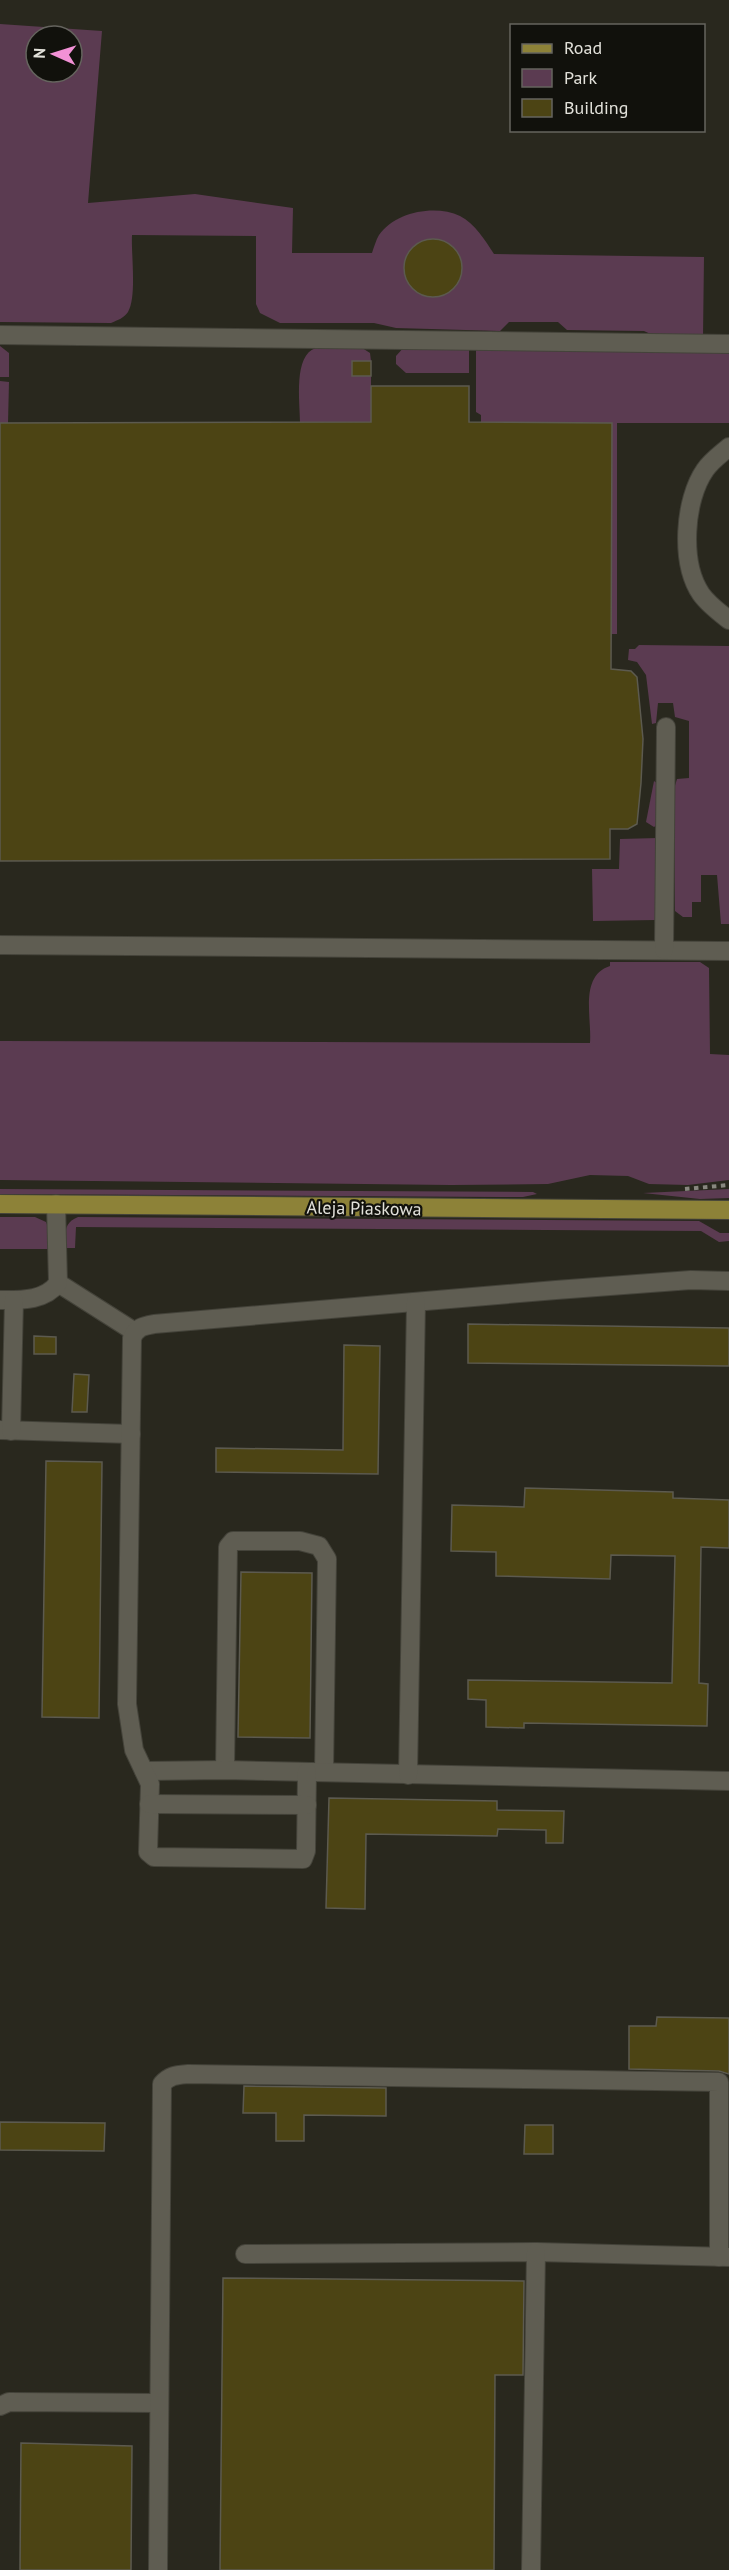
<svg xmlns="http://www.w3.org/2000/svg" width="729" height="2570" font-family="'PT Sans',sans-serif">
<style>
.green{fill:#5b3b51;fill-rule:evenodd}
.building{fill:#4c4414;stroke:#5c5a4f;stroke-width:1.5}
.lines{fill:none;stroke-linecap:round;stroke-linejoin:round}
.minor-casing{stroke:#44433a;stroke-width:20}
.major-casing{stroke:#44433a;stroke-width:20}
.path{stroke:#88877f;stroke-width:4;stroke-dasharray:4.5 4.5;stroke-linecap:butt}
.minor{stroke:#5f5d52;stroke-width:18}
.major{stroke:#8d8238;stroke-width:18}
.labels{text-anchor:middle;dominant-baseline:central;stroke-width:4.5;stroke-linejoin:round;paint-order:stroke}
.street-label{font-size:18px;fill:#e2e1da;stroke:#11110c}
</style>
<rect width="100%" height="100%" fill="#29281e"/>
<g class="green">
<path d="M0,24l102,7 -14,172 107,-9 98,14 -1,45h80c2,-6 4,-13 7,-18 16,-23 56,-31 81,-19 15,8 25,24 34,38l210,3 -1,80 -48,-1 -11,-5 -77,-1 -9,-8h-49l-9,9 -104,-3 -22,-5h-94l-20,-10 -4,-9v-68l-124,-1c-1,19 5,62 -4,77 -4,6 -10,8 -17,11l-111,-1zM36,36h36v36h-36z"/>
<path d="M0,346l9,7v24h-9z"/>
<path d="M359,346l11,7 1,8h-19v14l19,1v46h-71c0,-20 -7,-67 16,-74 13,-4 30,-2 43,-2z"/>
<path d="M405,346l64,1v26h-63l-10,-9v-8z"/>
<path d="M476,347l253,3v73h-112v211h-6l-130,-212v-7l-5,-3z"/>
<path d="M0,381l9,1 -1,41h-8z"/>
<path d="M639,645l90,1v278h-8l-4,-49h-16v27h-9v15h-9l-8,-6 -1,-122 3,-10 12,-1v-57l-14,-4 -2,-14h-15l-2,20 -4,1 -6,-49 -9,-13 -9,-2 1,-11h6z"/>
<path d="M654,781l4,3 -1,41 -3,2 -8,-5z"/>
<path d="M658,838l-2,82 -63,1 -1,-52h27l1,-30z"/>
<path d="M610,962h90l9,6 1,86 19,1v125l-41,5 -39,-1 -21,-8 -38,-1 -42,9 -97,1 -451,-5v-139l590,2c2,-25 -11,-67 20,-77z"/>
<path d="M0,1189l533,3 4,2 -14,3h-22l-501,-3z"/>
<path d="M729,1189v9l-29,1 -57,-6z"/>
<path d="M0,1217h35l11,5 4,10 2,17h-52z"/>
<path d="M78,1217l621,4 21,12h9v8l-10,1 -18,-11 -625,-4 -1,21h-9c-1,-14 -3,-25 12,-31z"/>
</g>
<g class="building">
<circle cx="433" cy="268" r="29"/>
<rect x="352" y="361" width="19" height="15"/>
<path d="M371,386h98v36l143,1 -1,246 20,2 6,6 6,62 -2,44 -4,41 -9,5h-18v30l-610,2v-438l371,-1z"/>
<path d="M468,1324l261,4v38l-261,-3z"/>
<path d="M34,1336l22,1v17h-22z"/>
<path d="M344,1345l36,1 -2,128 -162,-2v-24l127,2z"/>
<path d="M74,1374l15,1 -2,37h-15z"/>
<path d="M46,1461l56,1 -3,256 -57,-1z"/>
<path d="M525,1488l148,4v6l56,2v48l-28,-1 -2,136 9,1 -1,42 -183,-3v5l-38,-1v-27l-18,-1v-19l204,3 3,-127 -64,-1 -1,24 -114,-3v-24l-45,-1 1,-46 72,2z"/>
<path d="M241,1572l71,1 -2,165 -72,-1z"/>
<path d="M329,1798l168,3v9l67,1 -1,32h-17v-13l-48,-1 -1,7 -131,-2 -1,75 -39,-1z"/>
<path d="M657,2017l72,1v56l-10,-3 -90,-2v-43h27z"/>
<path d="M244,2086l142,2v28l-82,-1v26h-28v-28h-33z"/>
<path d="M0,2122l105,1 -1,28 -104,-1z"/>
<path d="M525,2125h28v29h-29z"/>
<path d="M223,2278l301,3 -1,94h-28l-1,195h-274z"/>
<path d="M21,2443l111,3 -1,124h-111z"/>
</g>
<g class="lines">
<defs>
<g id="minor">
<path d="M0,335l729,9"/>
<path d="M729,447c-8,7 -18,14 -24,23 -21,30 -25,93 -4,124 7,10 19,19 28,26"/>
<path d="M0,945l729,6"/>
<path d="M664,950l2,-223"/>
<path d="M58,1283l77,49"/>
<path d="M0,1300c21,0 45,1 58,-17l-2,-79"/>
<path d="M0,1430l131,4"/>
<path d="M11,1431l3,-131"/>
<path d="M225,1770l3,-223 5,-6h67l19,5 8,13 -3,213"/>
<path d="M144,1771l81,-1 504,11"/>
<path d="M307,1772l-1,79 -3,8 -149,-2 -6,-5 2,-68 -16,-34 -7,-46 5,-366c5,-11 11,-12 22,-14l402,-34 135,-10 38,1"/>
<path d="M408,1775l8,-473"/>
<path d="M149,1804l158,1"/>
<path d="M245,2254l291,-2 193,5"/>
<path d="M0,2406l9,-4 150,1"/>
<path d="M158,2570l4,-486c8,-9 15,-9 26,-10l531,8v175"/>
<path d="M531,2570l5,-318"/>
</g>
<path id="major" d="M0,1204l729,6"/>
</defs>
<use href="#minor" class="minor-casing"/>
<use href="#major" class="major-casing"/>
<path class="path" d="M685,1189l44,-4"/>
<use href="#minor" class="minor"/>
<use href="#major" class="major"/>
</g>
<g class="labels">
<g class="street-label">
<text transform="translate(364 1208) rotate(1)">Aleja Piaskowa</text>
</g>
</g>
<rect x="510" y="24" width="195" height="108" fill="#11110c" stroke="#65645e" stroke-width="1.5"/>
<rect x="522" y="44" width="30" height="9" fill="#8d8238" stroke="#65645e" stroke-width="1.5"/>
<text x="564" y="54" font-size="18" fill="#e2e1da">Road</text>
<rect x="522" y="69" width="30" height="18" fill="#5b3b51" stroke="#65645e" stroke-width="1.5"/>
<text x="564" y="84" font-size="18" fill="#e2e1da">Park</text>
<rect x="522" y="99" width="30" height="18" fill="#4c4414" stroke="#65645e" stroke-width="1.5"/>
<text x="564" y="114" font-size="18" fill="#e2e1da">Building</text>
<g transform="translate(54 54) rotate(273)"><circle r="28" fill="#11110c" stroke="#65645e" stroke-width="1.5"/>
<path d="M0-4.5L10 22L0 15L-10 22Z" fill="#f291d6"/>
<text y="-9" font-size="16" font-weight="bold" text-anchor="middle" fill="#e2e1da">N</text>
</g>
</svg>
